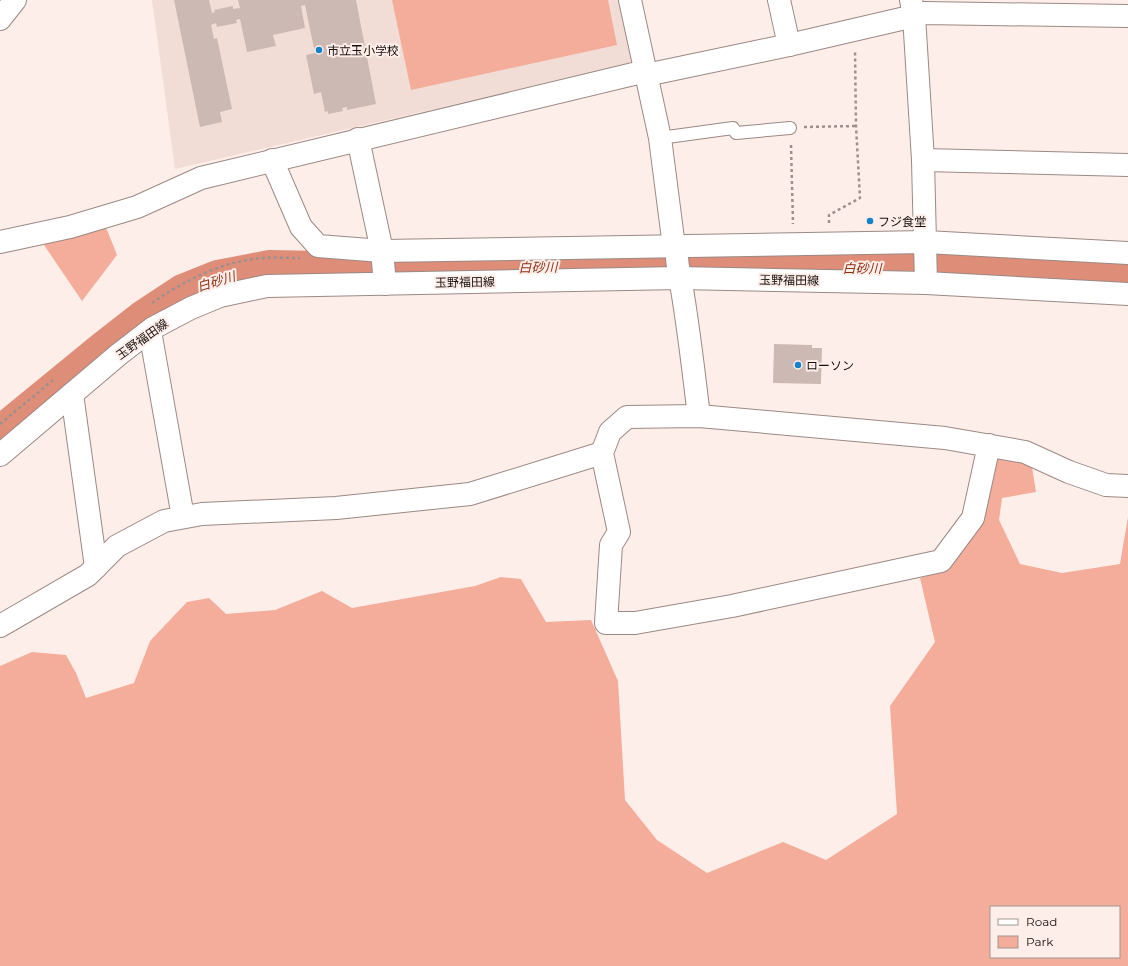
<svg xmlns="http://www.w3.org/2000/svg" width="1128" height="966" font-family="Montserrat,'Noto Sans JP',sans-serif">
<style>
.built{fill:#f2dcd6}
.green{fill:#f3ad9a;fill-rule:evenodd}
.lines{fill:none;stroke-linecap:round;stroke-linejoin:round}
.river{stroke:#de8e78;stroke-width:36}
.building{fill:#ccb9b3}
.service-casing{stroke:#9b8984;stroke-width:14}
.minor-casing{stroke:#9b8984;stroke-width:24}
.tertiary-casing{stroke:#9b8984;stroke-width:24}
.primary-casing{stroke:#9b8984;stroke-width:24}
.path{stroke:#9c908d;stroke-width:2.5;stroke-dasharray:3 3;stroke-linecap:butt}
.service{stroke:#fff;stroke-width:12}
.minor{stroke:#fff;stroke-width:22}
.tertiary{stroke:#fff;stroke-width:22}
.primary{stroke:#fff;stroke-width:22}
.poi-dot{fill:#1481cb;stroke:#feeee9;stroke-width:1.5}
.labels{text-anchor:middle;dominant-baseline:central;stroke-width:4;stroke-linejoin:round;paint-order:stroke}
.poi-label{font-size:12px;fill:#16100e;stroke:#feeee9;text-anchor:start}
.street-label{font-size:12px;fill:#16100e;stroke:#feeee9}
.water-label{font-size:13px;font-style:italic;fill:#8e3016;stroke:#feeee9}
</style>
<rect width="100%" height="100%" fill="#feeee9"/>
<path class="built" d="M152,0h472l12,55 -8,9 -453,105z"/>
<g class="green">
<path d="M392,0h216l9,45 -206,45z"/>
<path d="M105,225l12,30 -35,46 -42,-62z"/>
<path d="M992,458h24l16,9 4,25 -34,6 -3,22 21,44 42,9 58,-9 8,-47v449h-1128v-300l32,-14 34,3 10,18 10,25 48,-15 16,-42 37,-39 22,-4 17,16 49,-4 47,-19 30,17 123,-22 26,-9 20,2 25,43 45,-2 27,61 7,119 32,40 50,33 76,-31 43,18 71,-46 -7,-108 45,-64 -15,-64 29,-8 20,-30zM991,907h128v50h-128z"/>
</g>
<g class="lines">
<path class="river" d="M0,434l104,-85 41,-32 38,-25 35,-14 52,-10 105,2 224,-4 336,2 193,10"/>
</g>
<g class="building">
<path d="M174,0h35l3,13 3,-1 -1,-2 19,-4v3l7,-1 -2,-8h118l20,104 -29,6v-3l-5,1 1,3 -15,3v-3l-3,1 -4,-20 -7,2 -8,-39 9,-2 -10,-48 -4,1 4,22 -32,7 3,11 -29,6 -7,-33 -4,1 1,3 -20,4 -1,-4 -5,2 3,14 3,-1 15,71 -12,3 2,10 -22,5z"/>
<path d="M774,344l38,1v3h10l-1,36 -48,-1z"/>
</g>
<g class="lines">
<defs>
<path id="service" d="M660,138l73,-10 3,5 54,-5"/>
<g id="minor">
<path d="M630,0l30,138 13,101c5,11 3,21 6,33 9,48 14,96 20,144"/>
<path d="M779,0l10,45"/>
<path d="M911,0l3,16 9,144 3,123"/>
<path d="M0,19l15,-19"/>
<path d="M646,75l143,-30 125,-29"/>
<path d="M358,139l24,112 3,33"/>
<path d="M272,160l29,67 17,19 64,5 544,-9 202,11"/>
<path d="M923,160l205,5"/>
<path d="M0,242l70,-15 67,-20 64,-29 445,-107"/>
<path d="M150,331l33,186"/>
<path d="M72,394l24,173"/>
<path d="M989,445l-16,73 -32,43 -209,45 -97,17h-29l5,-78 8,-13 -17,-79 8,-21 17,-15 72,-1 246,22 80,14 44,20 37,13 22,1"/>
<path d="M0,626l88,-51 29,-29 47,-25 38,-7 134,-6 134,-14 132,-41"/>
</g>
<path id="tertiary" d="M914,16l10,-3 204,3"/>
<path id="primary" d="M0,455l118,-100 35,-27 38,-20 29,-12 47,-10 413,-8 246,5 202,11"/>
</defs>
<use href="#service" class="service-casing"/>
<use href="#minor" class="minor-casing"/>
<use href="#tertiary" class="tertiary-casing"/>
<use href="#primary" class="primary-casing"/>
<g class="path">
<path d="M804,127l52,-1"/>
<path d="M791,145l2,79"/>
<path d="M829,223v-8l31,-17 -4,-72 -1,-76"/>
<path d="M152,303c33,-23 71,-42 111,-45 12,-1 25,0 37,0"/>
<path d="M0,424l53,-44"/>
</g>
<use href="#service" class="service"/>
<use href="#minor" class="minor"/>
<use href="#tertiary" class="tertiary"/>
<use href="#primary" class="primary"/>
</g>
<g class="poi-dot">
<circle cx="319" cy="50" r="4"/>
<circle cx="870" cy="221" r="4"/>
<circle cx="798" cy="365" r="4"/>
</g>
<g class="labels">
<g class="poi-label">
<text x="327" y="50">市立玉小学校</text>
<text x="878" y="221">フジ食堂</text>
<text x="806" y="365">ローソン</text>
</g>
<g class="street-label">
<text transform="translate(789 280) rotate(1)">玉野福田線</text>
<text transform="translate(465 282) rotate(-1)">玉野福田線</text>
<text transform="translate(142 339) rotate(-35)">玉野福田線</text>
</g>
<g class="water-label">
<text transform="translate(538 267) rotate(-1)">白砂川</text>
<text x="862" y="268">白砂川</text>
<text transform="translate(216 281) rotate(-17)">白砂川</text>
</g>
</g>
<rect x="990" y="906" width="130" height="52" fill="#feeee9" stroke="#a19591"/>
<rect x="998" y="919" width="20" height="6" fill="#ffffff" stroke="#a19591"/>
<text x="1026" y="926" font-size="12" fill="#16100e">Road</text>
<rect x="998" y="936" width="20" height="12" fill="#f3ad9a" stroke="#a19591"/>
<text x="1026" y="946" font-size="12" fill="#16100e">Park</text>
</svg>
